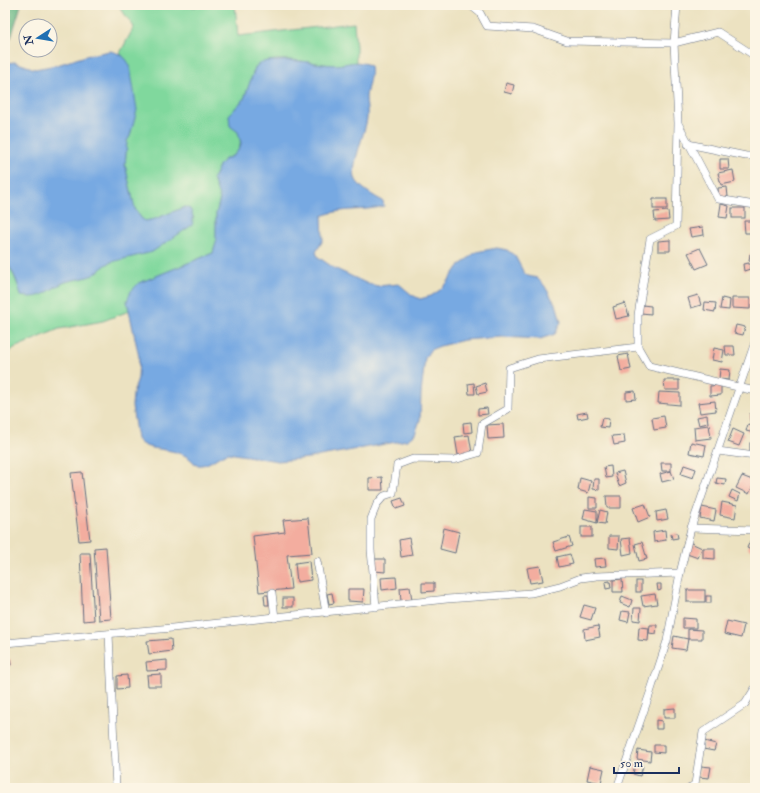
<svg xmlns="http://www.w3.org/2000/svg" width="760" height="793" font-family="'IM FELL Double Pica',serif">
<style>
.green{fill:#80d89d;stroke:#4e847e}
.forest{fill:#68b884;stroke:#427471}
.water{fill:#77a9e2;stroke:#496ca0}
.building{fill:#f3ad9f}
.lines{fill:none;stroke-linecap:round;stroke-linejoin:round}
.minor-casing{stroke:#646e81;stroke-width:8}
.minor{stroke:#fff;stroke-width:7}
</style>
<rect width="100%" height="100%" fill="#fcf5e5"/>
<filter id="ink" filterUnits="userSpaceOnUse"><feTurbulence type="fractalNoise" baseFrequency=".025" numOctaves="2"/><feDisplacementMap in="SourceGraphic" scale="8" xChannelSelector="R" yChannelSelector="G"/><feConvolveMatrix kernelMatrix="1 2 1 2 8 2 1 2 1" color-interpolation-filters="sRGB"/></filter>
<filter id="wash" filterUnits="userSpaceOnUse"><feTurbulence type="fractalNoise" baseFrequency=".012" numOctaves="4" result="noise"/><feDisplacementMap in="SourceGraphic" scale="16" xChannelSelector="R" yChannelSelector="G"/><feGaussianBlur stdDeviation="0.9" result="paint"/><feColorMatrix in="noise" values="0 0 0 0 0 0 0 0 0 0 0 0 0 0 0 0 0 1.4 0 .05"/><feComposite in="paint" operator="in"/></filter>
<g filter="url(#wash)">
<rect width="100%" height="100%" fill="#ece2c1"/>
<path class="green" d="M118,5h60l17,2 3,-2h37l3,31 116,-13 2,24v15c-7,1 -15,3 -22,3 -19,-1 -67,-13 -79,3l-11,31 -15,16c7,12 18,27 6,39 -3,3 -8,3 -11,6 -5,3 -8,13 -11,19l7,20 -4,15v29l-3,10 -74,30 -12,17 2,11 -26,10 -44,8 -45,19 -9,9v-97c8,11 12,22 16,35 22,5 26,-5 44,-13 9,-3 19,-3 28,-7 6,-4 11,-10 18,-13l41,-10 42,-33 -4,-10 -5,-2 -30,12 -10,2 -4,-3 -6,-9 -10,-44 2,-24 3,-5 -3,-75 -7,-8 14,-26z"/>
<path class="forest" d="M5,5h16l-10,33 -6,6z"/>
<g class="water">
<path d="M110,51c10,2 16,6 20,15l7,44 -7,26 -3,5 -2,24 10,44 6,9 4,3 10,-2 30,-12 5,2c3,6 4,10 2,16l-40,27 -41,10c-7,3 -12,9 -18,13 -9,4 -19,4 -28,7 -18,8 -22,18 -44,14 -3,-14 -8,-25 -16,-36v-197l10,-1 20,7 22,-4 32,-10z"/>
<path d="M274,61c8,0 17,-1 25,0 12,1 25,4 37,4 12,-1 24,-6 34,1 2,10 -3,21 -4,31 0,7 2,14 1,21 -2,16 -16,46 -12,60 3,9 20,19 28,23l1,5c-20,6 -42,1 -62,10l1,24 -7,12 2,5 16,11 34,16 10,2 21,-2 13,11 8,4 11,-3 9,-6 7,-7 12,-17 17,-14 21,-4 10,2 8,6 9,17 4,3 9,2 7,7 13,22 4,15 -6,12 -15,5 -38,-2 -38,3 -24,6 -10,4 -5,8 -4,36 -1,26 -5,14 -8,6 -98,18 -31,3 -50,-8c-12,3 -19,14 -32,12 -16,-22 -50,-10 -59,-26l-5,-33 1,-12 5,-16 1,-21 -12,-56 4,-10 8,-8 74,-30 3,-10v-29l4,-15 -7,-20 7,-15 4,-4 10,-5 6,-7 1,-5 -3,-11 -8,-6 -1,-11 15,-16 11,-31c5,-7 11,-7 19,-7z"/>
</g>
<g id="blocks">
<g class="building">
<path d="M506,83l8,2 -2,9 -8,-2z"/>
<path d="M720,159h8l1,10h-9z"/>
<path d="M733,170l2,12 -14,3 -3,-12z"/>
<path d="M727,187l1,10 -9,1 -1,-10z"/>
<rect x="653" y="199" width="14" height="10"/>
<path d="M721,204l8,2 -2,12 -8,-1z"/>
<rect x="732" y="208" width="13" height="10"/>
<path d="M668,211l1,9 -14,1 -1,-9z"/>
<path d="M744,221h11v12h-10z"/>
<path d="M703,227l1,8 -13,2 -2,-8z"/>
<path d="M670,240v11h-12v-10z"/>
<path d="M700,248l8,16 -12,5 -8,-16z"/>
<path d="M750,254l5,1v7l-6,-1z"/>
<path d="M749,263l1,6 -6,2 -1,-7z"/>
<path d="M698,295l3,10 -10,3 -3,-10z"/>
<path d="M722,298l8,2 -1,10 -9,-1z"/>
<path d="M732,298h18v11l-18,-1z"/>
<path d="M705,302l11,1 -1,9 -11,-2z"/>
<path d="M625,303l4,13 -13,3 -3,-12z"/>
<path d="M642,305l9,1v8l-10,-1z"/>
<path d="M736,325l9,2 -2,8 -9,-2z"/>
<path d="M725,346h9l1,9h-9z"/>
<path d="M714,348l10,2 -2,12 -10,-2z"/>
<path d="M628,354l3,15 -10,2 -3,-15z"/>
<path d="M720,369l10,1 -1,10 -10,-1z"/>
<path d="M664,380h15v10h-14z"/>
<path d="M474,383l1,11h-6l-1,-10z"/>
<path d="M485,383l2,9 -9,2 -2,-8z"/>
<path d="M721,385v10l-11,1v-10z"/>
<path d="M635,391l1,8 -10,1v-8z"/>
<path d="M659,392l21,1v12l-22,-2z"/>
<path d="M715,401l1,10 -16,2 -2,-10z"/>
<path d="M487,408l1,6 -10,1v-6z"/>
<path d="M587,412l1,5 -10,2 -1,-5z"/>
<rect x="750" y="414" width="5" height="7"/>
<path d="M707,415l1,8 -9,2 -2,-8z"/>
<path d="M664,416l2,12 -12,2 -2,-12z"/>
<path d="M602,418l7,1 -1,9 -8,-1z"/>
<path d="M471,422l1,10 -8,1 -1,-10z"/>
<path d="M503,424l1,14 -16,1 -1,-14z"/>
<path d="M748,424l7,2v7l-9,-2z"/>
<path d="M709,425l2,13 -16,2 -1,-13z"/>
<path d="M733,429l11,5 -5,12 -11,-4z"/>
<path d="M469,435l3,18 -14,2 -3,-18z"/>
<path d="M624,435l1,8 -11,2 -2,-9z"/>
<path d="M691,442l15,3 -2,11 -15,-3z"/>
<rect x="750" y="443" width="5" height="11"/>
<path d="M661,463h10v8h-9z"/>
<path d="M684,465l12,4 -3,9 -12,-4z"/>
<path d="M611,466l1,11 -6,1 -2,-11z"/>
<path d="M623,471l3,12 -7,3 -4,-13z"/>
<path d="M671,471l3,8 -12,3 -2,-8z"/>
<path d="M82,472l8,68 -11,1 -8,-68z"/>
<path d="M742,476l13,5 -6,13 -13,-6z"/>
<path d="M382,477l1,13h-14v-12z"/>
<path d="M580,478l11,3 -3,12 -10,-3z"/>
<path d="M717,478l9,1 -1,6 -9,-2z"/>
<path d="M594,479h5v11l-6,-1z"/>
<path d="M732,490l8,4 -2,7 -9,-4z"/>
<path d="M606,496h15v12h-14z"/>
<path d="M589,497l8,1v10h-8z"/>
<path d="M402,498l3,8 -9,3 -3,-8z"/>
<path d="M722,502l15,3 -2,13 -15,-3z"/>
<path d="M645,504l5,13 -12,5 -5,-14z"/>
<path d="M702,507l14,3 -2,11 -14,-3z"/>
<path d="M585,509l12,2v12l3,-13 7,2 -2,12 -8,-1 -14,-4z"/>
<path d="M666,510l2,9 -11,2 -1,-9z"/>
<path d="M308,518l4,35 -25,2 4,34 -32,3 -6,-56 32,-4 -2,-12z"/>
<rect x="581" y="527" width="11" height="10"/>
<path d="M444,528l15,4 -4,21 -15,-4z"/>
<path d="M665,530l1,10 -12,2 -1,-10z"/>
<path d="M677,533l1,5 -6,1 -1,-5z"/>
<path d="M609,536h10l-1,13 -9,-1z"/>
<path d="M569,537l3,9 -16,5 -3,-9z"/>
<path d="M409,538l3,17 -11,2 -2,-17z"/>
<path d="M630,538l2,15 -9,2 -2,-16z"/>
<path d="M750,541l5,2v9l-8,-4z"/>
<path d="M642,542l5,17 -8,2 -4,-17z"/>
<path d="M691,543l11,5 -4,10 -11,-4z"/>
<path d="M106,547l5,72 -12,1 -5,-72z"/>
<path d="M703,548h12v11l-12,-1z"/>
<path d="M80,553h10l4,67 -11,1z"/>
<path d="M570,554l3,10 -14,3 -2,-10z"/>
<path d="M605,558l1,8 -11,1 -1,-8z"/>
<path d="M375,559h10v13l-10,-1z"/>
<path d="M309,561l2,19 -14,2 -2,-19z"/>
<path d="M540,566l3,15 -13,2 -3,-15z"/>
<path d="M396,577l1,11 -15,2 -1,-12z"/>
<path d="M622,579l1,13h-10v-12z"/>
<path d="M610,581l1,7 -5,1 -1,-7z"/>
<rect x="636" y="581" width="5" height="11"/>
<path d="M422,583h12v8l-12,1z"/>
<path d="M657,584h4v6l-3,1z"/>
<path d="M410,587l2,13 -11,2 -1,-14z"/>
<path d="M348,589h16l-1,13 -15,-1z"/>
<rect x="687" y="590" width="18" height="12"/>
<path d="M332,593l2,10 -5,1 -2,-10z"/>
<path d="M655,594l2,10 -14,2 -2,-10z"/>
<path d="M264,595h4l1,10h-4z"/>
<path d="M622,596l10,4 -2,7 -10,-4z"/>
<rect x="706" y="596" width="5" height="7"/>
<rect x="283" y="598" width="10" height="9"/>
<path d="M584,605l11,3 -4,12 -11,-3z"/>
<path d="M634,608h7l-1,13 -7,-1z"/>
<path d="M622,611l8,1 -2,10 -8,-2z"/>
<path d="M683,618l13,1v9h-13z"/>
<path d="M727,621l17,4 -3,13 -17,-4z"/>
<path d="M650,625h7l-1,9 -7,-1z"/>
<path d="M598,626l2,11 -15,3 -1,-11z"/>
<path d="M639,627l10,1 -1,13 -10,-1z"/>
<path d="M688,629l14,1v9h-14z"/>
<path d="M674,636l14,3 -2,11 -14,-2z"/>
<path d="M171,639l1,12 -23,3 -2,-13z"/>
<path d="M10,659l1,6 -6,1v-6z"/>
<path d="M167,660v10l-20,1 -1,-9z"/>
<path d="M161,674v12h-13l-1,-11z"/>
<path d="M127,675l1,13 -11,1v-13z"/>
<path d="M675,708v10h-11v-9z"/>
<path d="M656,720l6,1v8h-6z"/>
<path d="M704,741l12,3 -2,7 -11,-2z"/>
<path d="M654,745h10v8l-10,-1z"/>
<path d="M638,750l13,2 -1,9 -13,-2z"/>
<path d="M635,764l8,2 -3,10 -7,-2z"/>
<path d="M590,766l14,3 -3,14 -14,-3z"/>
<path d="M701,766l10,1 -2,11 -10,-1z"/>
</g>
</g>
</g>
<g filter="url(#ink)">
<use href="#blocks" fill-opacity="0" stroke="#646e81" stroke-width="1"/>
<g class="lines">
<defs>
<g id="minor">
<path d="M470,5l10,8 7,13 46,3 34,12 107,2 44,-11 37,24"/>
<path d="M677,5l-3,38 4,80 -2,103 -26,13 -12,76v32l11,19 106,25"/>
<path d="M679,125l39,74 37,6"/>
<path d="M688,144l58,12h9"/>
<path d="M718,451l37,5"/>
<path d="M691,528l64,2"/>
<path d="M317,561l9,52"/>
<path d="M272,593l3,25"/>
<path d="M376,607l-5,-57v-31l6,-15 7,-8 9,-3 4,-28 16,-6 41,1 24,-7 4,-29 26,-15 1,-41 29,-9 100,-12"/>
<path d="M109,634l7,154"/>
<path d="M5,643l167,-15 275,-29 84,-6 29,-7 21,-8 16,-2 83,-3"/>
<path d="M617,788l33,-95 17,-52 13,-68 11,-45 64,-186"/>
<path d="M690,788l5,-4 8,-52 42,-28 10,-16"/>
</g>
</defs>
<use href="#minor" class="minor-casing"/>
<use href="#minor" class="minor"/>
</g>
</g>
<rect width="760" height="793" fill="none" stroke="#fcf5e5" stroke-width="20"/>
<g transform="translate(38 38) rotate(258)"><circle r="19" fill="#fcf5e5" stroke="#a2a6af"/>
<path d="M0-3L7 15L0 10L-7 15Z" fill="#1f6fb2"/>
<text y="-6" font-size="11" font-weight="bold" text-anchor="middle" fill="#1b2f5e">N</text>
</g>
<path d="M614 767v6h65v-6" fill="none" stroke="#1b2f5e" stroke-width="2"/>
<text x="620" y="767" font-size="12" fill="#1b2f5e" stroke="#fcf5e5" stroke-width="3" paint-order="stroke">50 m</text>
</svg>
